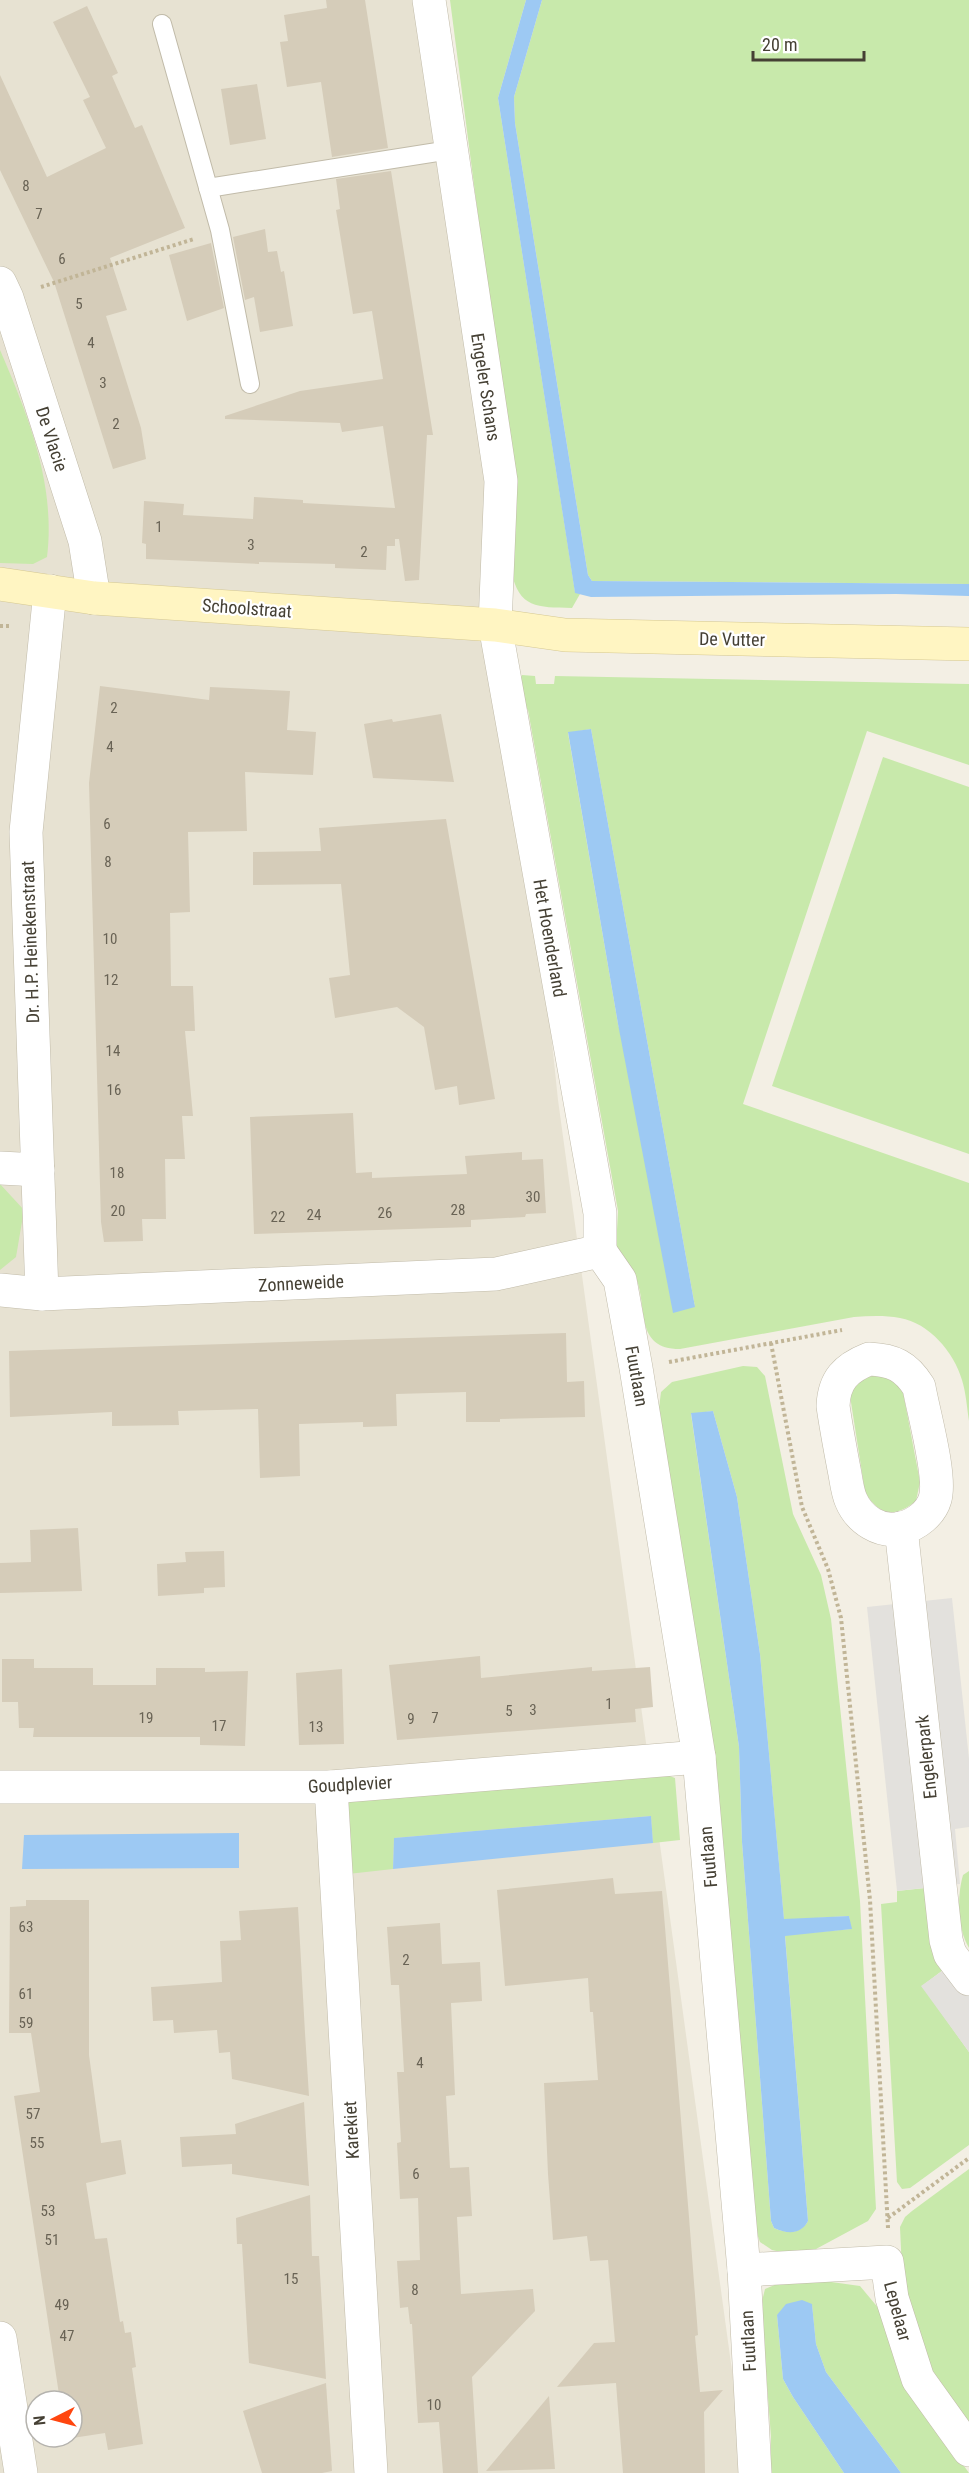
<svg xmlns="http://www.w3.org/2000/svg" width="969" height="2473" font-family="'Roboto Condensed',sans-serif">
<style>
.residential{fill:#e7e2d2;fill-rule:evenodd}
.green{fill:#c8e9ab;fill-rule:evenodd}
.parking{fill:#e3e1dd}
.water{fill:#9dc9f3}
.building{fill:#d5ccb9}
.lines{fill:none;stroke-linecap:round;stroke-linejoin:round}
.lane-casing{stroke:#c1bba9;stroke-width:20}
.street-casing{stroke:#c1bba9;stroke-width:34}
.secondary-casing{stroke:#d5c892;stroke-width:34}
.path{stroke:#c1b597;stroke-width:4;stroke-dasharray:3 3;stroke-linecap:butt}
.lane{stroke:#fff;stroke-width:18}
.street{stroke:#fff;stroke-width:33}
.secondary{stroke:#fff5c2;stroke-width:33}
.labels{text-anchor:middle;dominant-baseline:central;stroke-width:4.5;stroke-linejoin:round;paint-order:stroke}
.number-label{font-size:15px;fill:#696355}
.street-label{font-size:18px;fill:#454034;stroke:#fff}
</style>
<rect width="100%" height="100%" fill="#f3efe4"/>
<path class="residential" d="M0,0h443l115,1100 188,1373h-746zM36,2401h36v36h-36z"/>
<g class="green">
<path d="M450,0h76l-28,98 77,494 5,2 -8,14c-35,-1 -53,1 -61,-38l-8,-162z"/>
<path d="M542,0h427v584l-377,-3 -4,-6 -73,-452 -1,-26z"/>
<path d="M0,350c28,65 56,135 47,207l-14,7 -33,-1z"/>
<path d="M522,675l13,1 1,8h18l1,-8 414,8v81l-102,-34 -124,373 226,79v238c-2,-13 -3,-28 -7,-41 -8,-28 -33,-57 -62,-62 -16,-3 -31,-2 -46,-1l-174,32c-46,0 -32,-42 -44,-71 -5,-13 -15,-25 -23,-36l4,-12 1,-19 -90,-501 -3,-3 -5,-27zM591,729l104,578 -77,-283 -50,-291z"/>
<path d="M883,757l86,30v367l-197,-68z"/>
<path d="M0,1184l24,26 -8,47 -16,13z"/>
<path d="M743,1366l14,1 8,9 28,138 28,61 10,44 29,282 16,308 -8,12 -52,28 -26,5 -18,-4 -12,-8 -7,-20 -94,-814 2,-16 11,-10zM713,1411l24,86 23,157 24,266 65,-4 2,13 -66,6 23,286c-7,13 -21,13 -34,7l-3,-7 -29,-379 -3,-95 -48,-333z"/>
<path d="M872,1376c15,0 23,4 31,16l17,90 -4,19c-21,17 -37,15 -51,-9l-15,-96c5,-11 10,-16 22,-20z"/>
<path d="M656,1771l19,7 5,62 -27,3 -2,-27 -257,22 -1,31 -54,6 -4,-76z"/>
<path d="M969,1871v77c-12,-20 -12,-52 -6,-73z"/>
<path d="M925,1888l18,82 -21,16 47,66v93l-59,43 -8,1 -5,-7 -16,-278 16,-2v-11z"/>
<path d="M969,2169v263l-40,-55 -26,-84 -3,-66 5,-10 7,-6z"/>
<path d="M810,2279l50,7 20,24 29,79 60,84h-68l-75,-101 -10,-28 -4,-39 -35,10 6,64 10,18 51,76h-73v-36l-10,-132 4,-16 12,-5z"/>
</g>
<g class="parking">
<path d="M952,1598l17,161v68l-14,2 5,55 -63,7 -30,-284z"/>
<path d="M969,1952v100l-48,-66z"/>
</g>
<g class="water">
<path d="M526,0h16l-28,97 1,26 73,452 4,6 377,3v12l-73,-2 -305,3 -16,-4 -77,-495z"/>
<path d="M591,729l104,578 -22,6 -55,-289 -50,-292z"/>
<path d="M713,1411l24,86 23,157 24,265 65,-3 3,13 -67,7 23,285c-7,14 -21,13 -34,7l-3,-7 -29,-379 -3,-95 -48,-334z"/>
<path d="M651,1816l2,27 -260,26 1,-31z"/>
<path d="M239,1833v35l-217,1 2,-34z"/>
<path d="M802,2300l10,4 4,40 10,28 75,101h-57l-51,-76 -10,-18 -6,-64 9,-11z"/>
</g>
<g class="building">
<path d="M326,0h39l23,148 -56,9 -11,-75 -34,5 -7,-45 8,-1 -4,-26 43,-7z"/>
<path d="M87,6l31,67 -6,3 23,52 7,-3 43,103 -75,30 17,52 -21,6 35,112 5,31 -33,10 -59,-187 -54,-112v-95l47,102 59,-29 -23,-48 7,-3 -37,-75z"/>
<path d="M257,84l9,55 -36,6 -9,-56z"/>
<path d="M391,171l42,264h-6l-8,145 -14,1 -6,-42h-4v7h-8l-1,24 -51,-2v-4l-76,-2v2l-113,-5v-15l-4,-1 2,-42 40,3 -1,11 70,4 1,-22 49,3v3l92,5 -12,-82 -41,6 -2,-9 -115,-4v-3l75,-25 83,-12 -11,-68 -19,3 -17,-104 4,-1 -4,-30z"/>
<path d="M265,229l3,23 9,-1 4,21 3,-1 9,55 -33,6 -6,-35 -9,3 -12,-63z"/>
<path d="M211,243l13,65 -37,13 -18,-66z"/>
<path d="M100,686l109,14 1,-13 80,4 -3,39 29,2 -3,43 -68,-3 2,59 -59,1 2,80 -20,1 1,73h22l2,45h-10l8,85h-11l3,43h-20l1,60h-24l1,22 -39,1 -3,-20 -12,-439z"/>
<path d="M441,714l13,68 -81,-4 -9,-54 28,-5 1,3z"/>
<path d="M446,819l49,280 -36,6 -2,-19 -22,4 -11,-63 -27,-20 -62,11 -6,-40 21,-3 -9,-91 -88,1v-33l68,-1 -2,-23z"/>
<path d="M353,1113l3,60 16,-1v6l95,-4 -2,-18 57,-4v8l21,-1 3,54 -20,1 -1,3 -54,3v7l-217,7 -4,-117z"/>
<path d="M566,1333l1,49 17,-1 1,36 -85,2v3h-34v-30l-70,2 1,32 -34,1v-5l-64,2 1,52 -40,2 -2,-69 -80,2 1,14 -67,1v-14l-102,5 -1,-66z"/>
<path d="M78,1528l4,63 -82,2v-30l31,-1 -1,-32z"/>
<path d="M224,1551l1,36 -21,1v5l-46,3 -1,-32 29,-2 -1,-10z"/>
<path d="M480,1656l1,22 111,-11v4l58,-4 3,40 -18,2 1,13 -239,18 -8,-75z"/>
<path d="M2,1659h32v9h59v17h63v-17h49v4l43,-1 -3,75 -45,-1v-8h-167l1,-9h-15l-1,-26h-16z"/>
<path d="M342,1669l2,75 -45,1 -3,-72z"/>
<path d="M613,1878l2,16 47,-3 27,326 9,118 -3,1 5,56 23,-2 -19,22 1,61h-82l-7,-90 -59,4 37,-44 21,-1 -7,-82 -18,1 -3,-25 -34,4 -5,-66 -4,-91 54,-3 -5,-68h-3l-2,-34 -83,8 -8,-96z"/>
<path d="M26,1900h63v155l12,88 20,-3 5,34 -40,9 9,56 12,-1 13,84 3,-1 2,12 6,-1 5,35 -4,1 11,76 -35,6 -3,-17 -39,6v-2h6v-36h-12l-46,-305 26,-4 -9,-59h-22l1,-126 16,-1z"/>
<path d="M298,1907l7,126 4,63 -77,-17 -2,-27 -11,1 -2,-23 -43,3 -1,-13 -20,1 -2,-34 71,-5 -2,-41 21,-1 -2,-29z"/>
<path d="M440,1923l2,41 38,-2 2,39 -31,2 4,92 -9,1 4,72 19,-1 3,49 -15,1 4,77 72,-5 2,22 -63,66 6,96h-35l-4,-51 -21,1 -6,-99h-2l-2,-17 -8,1 -3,-47 23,-1 -2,-62 -18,1 -3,-56 4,-1 -4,-70h7l-5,-87h-8l-4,-58z"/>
<path d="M304,2102l5,84 -77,-12v-10l-50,3 -2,-30 56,-3 -1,-10z"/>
<path d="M310,2195l2,61h7l7,123 -77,-16 -7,-119h-5l-1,-26z"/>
<path d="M326,2383l6,88 -10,2h-60l-19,-62z"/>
<path d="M549,2396l6,73 -69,2z"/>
</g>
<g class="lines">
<defs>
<g id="lane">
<path d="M162,24l58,206 30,154"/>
<path d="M208,188l242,-38"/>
</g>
<g id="street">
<path d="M429,0l72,481 -6,144 105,588v38"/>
<path d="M0,283l7,15 78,243 9,57"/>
<path d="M0,1168l38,2"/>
<path d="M600,1251l20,29 16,88 63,389 45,513 11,203"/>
<path d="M0,1290l42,4 454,-20 104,-23"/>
<path d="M42,1294l-16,-462 24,-241"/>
<path d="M869,1359c24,1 37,7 50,28 4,24 23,90 16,112 -4,14 -19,26 -33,29 -22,6 -43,-9 -51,-28 -4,-9 -5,-22 -7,-31 -4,-21 -8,-42 -11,-63 1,-26 13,-38 36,-47z"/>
<path d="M901,1528l45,412 4,14 19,25"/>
<path d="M0,1787h331l368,-30"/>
<path d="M331,1787l40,686"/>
<path d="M744,2270l143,-8 5,36 26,81 51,71"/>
<path d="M0,2338l21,135"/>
</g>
<path id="secondary" d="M0,584l94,14 401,27 70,10 404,9"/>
</defs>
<use href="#lane" class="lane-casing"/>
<use href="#street" class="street-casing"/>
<use href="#secondary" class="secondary-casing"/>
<g class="path">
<path d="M41,287l153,-48"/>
<path d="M0,626h11"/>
<path d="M771,1343l31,164 26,62 13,49 29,282 18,328"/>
<path d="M669,1362l173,-32"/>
<path d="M888,2218l81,-60"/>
</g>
<use href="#lane" class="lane"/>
<use href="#street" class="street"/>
<use href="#secondary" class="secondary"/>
</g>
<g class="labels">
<g class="number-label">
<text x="26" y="186">8</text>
<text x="39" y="214">7</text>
<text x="62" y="259">6</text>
<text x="79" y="304">5</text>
<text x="91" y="343">4</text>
<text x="103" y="383">3</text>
<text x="116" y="424">2</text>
<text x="159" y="527">1</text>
<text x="251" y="545">3</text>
<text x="364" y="552">2</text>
<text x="114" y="708">2</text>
<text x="110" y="747">4</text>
<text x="107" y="824">6</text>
<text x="108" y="862">8</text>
<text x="110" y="939">10</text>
<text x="111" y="980">12</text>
<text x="113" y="1051">14</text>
<text x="114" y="1090">16</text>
<text x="117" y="1173">18</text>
<text x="533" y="1197">30</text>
<text x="458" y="1210">28</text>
<text x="118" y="1211">20</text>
<text x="385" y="1213">26</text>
<text x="314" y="1215">24</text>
<text x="278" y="1217">22</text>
<text x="609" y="1704">1</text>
<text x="533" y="1710">3</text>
<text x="509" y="1711">5</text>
<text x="146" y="1718">19</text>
<text x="435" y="1718">7</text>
<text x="411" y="1719">9</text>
<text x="219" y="1726">17</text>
<text x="316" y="1727">13</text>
<text x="26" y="1927">63</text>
<text x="406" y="1960">2</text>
<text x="26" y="1994">61</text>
<text x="26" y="2023">59</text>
<text x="420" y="2063">4</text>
<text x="33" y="2114">57</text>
<text x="37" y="2143">55</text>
<text x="416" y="2174">6</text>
<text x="48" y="2211">53</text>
<text x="52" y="2240">51</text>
<text x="291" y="2279">15</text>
<text x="415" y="2290">8</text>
<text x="62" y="2305">49</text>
<text x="67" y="2336">47</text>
<text x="434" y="2405">10</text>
</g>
<g class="street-label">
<text transform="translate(486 387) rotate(81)">Engeler Schans</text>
<text transform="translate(52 439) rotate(72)">De Vlacie</text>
<text transform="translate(247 608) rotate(4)">Schoolstraat</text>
<text transform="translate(732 639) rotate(1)">De Vutter</text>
<text transform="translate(550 938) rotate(80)">Het Hoenderland</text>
<text transform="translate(30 942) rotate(-92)">Dr. H.P. Heinekenstraat</text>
<text transform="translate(301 1283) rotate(-3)">Zonneweide</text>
<text transform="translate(637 1376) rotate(80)">Fuutlaan</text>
<text transform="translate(926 1757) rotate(-96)">Engelerpark</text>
<text transform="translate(350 1784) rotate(-3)">Goudplevier</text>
<text transform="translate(708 1857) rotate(-95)">Fuutlaan</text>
<text transform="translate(351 2130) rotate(-93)">Karekiet</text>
<text transform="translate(898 2311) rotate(75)">Lepelaar</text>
<text transform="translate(748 2341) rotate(-93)">Fuutlaan</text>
</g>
</g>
<g transform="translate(54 2419) rotate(264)"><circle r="28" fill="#ffffff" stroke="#b5b3ae" stroke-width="1.5"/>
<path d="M0-4.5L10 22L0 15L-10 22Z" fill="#ff460f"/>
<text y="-9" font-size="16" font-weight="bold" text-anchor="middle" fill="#454034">N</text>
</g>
<path d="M753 51v9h111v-9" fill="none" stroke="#454034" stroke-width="3"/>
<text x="762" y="51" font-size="18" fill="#454034" stroke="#ffffff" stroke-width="4.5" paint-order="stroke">20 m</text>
</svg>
